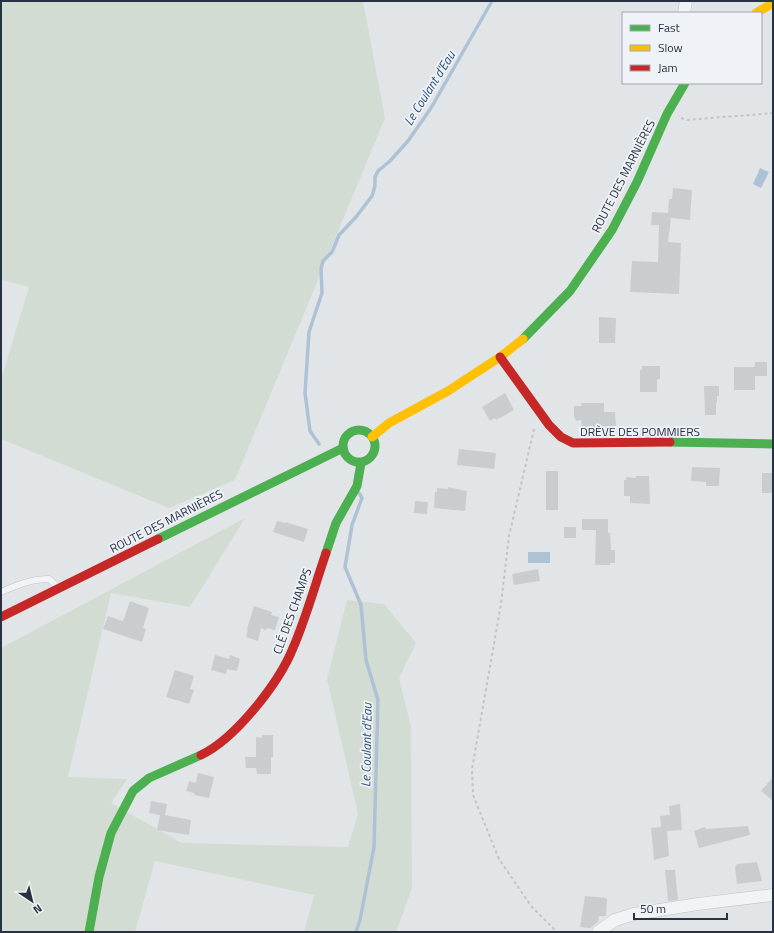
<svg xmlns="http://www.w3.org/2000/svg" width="774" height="933" font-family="'Titillium Web',sans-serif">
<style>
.green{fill:#d3dcd2}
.water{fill:#aec2d5}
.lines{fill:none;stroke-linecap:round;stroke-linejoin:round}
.stream{stroke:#aec2d5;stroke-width:3.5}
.building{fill:#cacdd0}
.lane-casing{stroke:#c0c3c6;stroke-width:7}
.street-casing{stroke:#c0c3c6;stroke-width:13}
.path{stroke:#c1c3c8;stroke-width:2;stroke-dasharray:3 3;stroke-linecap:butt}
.lane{stroke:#f2f3f4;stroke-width:6}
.street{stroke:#f2f3f4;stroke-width:12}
.fast{stroke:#4caf50;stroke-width:9}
.slow{stroke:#ffc107;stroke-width:9}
.jam{stroke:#c62828;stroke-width:9}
.labels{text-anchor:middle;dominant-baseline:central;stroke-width:3.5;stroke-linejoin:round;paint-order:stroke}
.street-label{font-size:12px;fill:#273242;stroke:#eff3f7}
.water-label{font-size:13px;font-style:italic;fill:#2e5279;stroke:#eff3f7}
</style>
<rect width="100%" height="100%" fill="#e2e5e8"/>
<g class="green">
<path d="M1,1h362l22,117 -150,362 -66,28 -168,-69v-59l28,-93 -28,-7z"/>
<path d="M245,518l-55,89 -79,-14 -43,184 59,2 -16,24 71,40 166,4 10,-33 -31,-135 20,-79 37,4 32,39 -17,35 12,49 1,161 -16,44h-92l10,-37 -159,-34 -20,71h-134v-284z"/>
</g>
<g class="water">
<path d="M760,168l9,4 -8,16 -8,-4z"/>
<rect x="528" y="552" width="22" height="11"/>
</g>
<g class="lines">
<g class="stream">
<path d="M319,444l-9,-13 -5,-38 4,-61 13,-39 -1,-25 2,-7 9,-9 7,-17 17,-18 16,-21 3,-10v-9l3,-6 12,-10 18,-20 23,-33 61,-107"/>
<path d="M356,932l4,-12 14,-73 4,-147 -12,-40 -5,-55 -16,-38 7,-42 10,-27 -3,-5"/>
</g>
</g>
<g class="building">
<path d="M673,188l19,2 -2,30 -19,-2 -3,24 13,1 -2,51 -49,-2 2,-31 26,1 1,-37h-8l1,-13 16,1 1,-14h3z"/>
<path d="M599,317l17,1 -1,25h-16z"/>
<path d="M755,362h12v14h-12v14h-21v-23h21z"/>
<path d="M642,366h18v13h-3v13h-17v-22h2z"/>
<path d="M704,386h15v10h-2v6l-1,1v12h-11z"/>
<path d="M505,393l9,17 -18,10 -1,-2 -5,3 -8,-14z"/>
<path d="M581,403h23v9h11l1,14 -34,2 -1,-8 -5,1 -1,-3h-1v-12h8z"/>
<path d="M459,449l37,4 -2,16 -37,-4z"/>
<path d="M692,467l28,1 -1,18h-13v-4l-15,-1z"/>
<rect x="546" y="471" width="12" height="39"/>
<rect x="762" y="473" width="11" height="20"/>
<path d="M636,476h13l1,28 -20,-1v-7h-6v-16h2v-3l10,1z"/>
<path d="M448,487l19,4 -2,20 -31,-3 1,-16h2v-4l11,1z"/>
<path d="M415,501l13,1 -1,12 -13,-1z"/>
<path d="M582,519h26v14h2l1,17h4v13h-5v2h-15l1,-35h-14z"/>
<path d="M277,521l8,2v-1l23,7 -4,13 -31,-10z"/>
<rect x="564" y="527" width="12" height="11"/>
<path d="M538,569l2,12 -26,4 -2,-11z"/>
<path d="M130,601l19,7 -6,20 3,1 -4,13 -39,-13 5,-13 15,5z"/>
<path d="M254,606l18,6 -1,3 8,2 -4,13 -8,-2 -1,2 -5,-2 -3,13 -12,-4 2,-7 -1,-1z"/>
<path d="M215,655l14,4 1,-4 10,4 -3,12 -10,-2 -1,5 -15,-4z"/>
<path d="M175,670l19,6 -4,13 4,1 -5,14 -23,-7z"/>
<path d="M262,735h11v22h-2v17h-14l-1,-6h-10l-1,-11h11v-20l6,1z"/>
<path d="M198,773l16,4 -5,21 -15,-3v-2l-8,-2 3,-10 7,2z"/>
<path d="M773,777v24l-12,-10z"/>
<path d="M151,801l16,3 -2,11 26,5 -2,15 -32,-5 3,-15 -11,-2z"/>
<path d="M680,804l2,26 -15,1 2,25 -15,4 -3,-32 10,-1 -1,-11 10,-1 -1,-9z"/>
<path d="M748,826l2,9 -51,13 -5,-17 11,-4 1,2z"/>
<path d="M757,862l5,19 -25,3 -2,-17 2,-3z"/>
<path d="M665,870h10l3,30 -10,1z"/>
<path d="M585,896l22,2 -1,18h-7l-1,6 -8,6 -10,-1z"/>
</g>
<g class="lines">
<defs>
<path id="lane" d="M1,592c16,-7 30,-13 48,-13l9,8"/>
<g id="street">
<path d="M684,13l2,-12"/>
<path d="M598,932l17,-12 19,-6 64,-10 75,-9"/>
</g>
</defs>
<use href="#lane" class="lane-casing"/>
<use href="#street" class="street-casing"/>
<g class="path">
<path d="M681,118l6,2 86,-7"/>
<path d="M534,429l-25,107 -8,68 -29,165 1,26 26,64 32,47 26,26"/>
</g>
<use href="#lane" class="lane"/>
<use href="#street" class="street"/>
<g class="fast">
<path d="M523,339l47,-48 42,-61 25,-48 30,-68 18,-31"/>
<circle cx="359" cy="446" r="16"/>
<path d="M670,442l103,2"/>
<path d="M158,539l185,-91"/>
<path d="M326,553l10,-30 21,-37 4,-23"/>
<path d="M89,932l10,-55 12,-44 22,-42 16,-13 52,-23"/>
</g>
<g class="slow">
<path d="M756,13l17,-10"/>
<path d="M372,437l17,-14 59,-32 52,-34 23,-18"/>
</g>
<g class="jam">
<path d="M500,357l49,68 12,12 12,6 97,-1"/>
<path d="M1,617l157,-78"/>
<path d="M201,755c34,-16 78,-72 92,-107 13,-30 22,-63 33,-95"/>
</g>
</g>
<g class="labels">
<g class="street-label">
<text transform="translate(623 176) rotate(-63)">ROUTE DES MARNIÈRES</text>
<text x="640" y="431">DRÈVE DES POMMIERS</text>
<text transform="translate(166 521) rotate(-27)">ROUTE DES MARNIÈRES</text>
<text transform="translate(292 611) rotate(-70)">CLÉ DES CHAMPS</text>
</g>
<g class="water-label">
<text transform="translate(429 88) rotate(-58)">Le Coulant d'Eau</text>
<text transform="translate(366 745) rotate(-89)">Le Coulant d'Eau</text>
</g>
</g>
<rect width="774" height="933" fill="none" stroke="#273242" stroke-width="4"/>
<rect x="622" y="12" width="140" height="72" fill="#eff3f7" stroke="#9fa6af"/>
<rect x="630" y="25" width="20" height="6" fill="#4caf50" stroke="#9fa6af"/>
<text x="658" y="32" font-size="12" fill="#273242">Fast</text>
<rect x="630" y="45" width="20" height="6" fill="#ffc107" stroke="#9fa6af"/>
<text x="658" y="52" font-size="12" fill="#273242">Slow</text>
<rect x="630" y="65" width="20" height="6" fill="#c62828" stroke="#9fa6af"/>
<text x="658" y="72" font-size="12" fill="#273242">Jam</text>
<g transform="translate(32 901) rotate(145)" stroke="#eff3f7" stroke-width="3" paint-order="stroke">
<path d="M0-3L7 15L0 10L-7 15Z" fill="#273242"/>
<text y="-6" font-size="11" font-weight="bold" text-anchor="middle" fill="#273242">N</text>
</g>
<path d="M634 913v6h93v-6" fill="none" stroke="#273242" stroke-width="2"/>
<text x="640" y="913" font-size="12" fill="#273242" stroke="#eff3f7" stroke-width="3" paint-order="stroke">50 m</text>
</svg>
